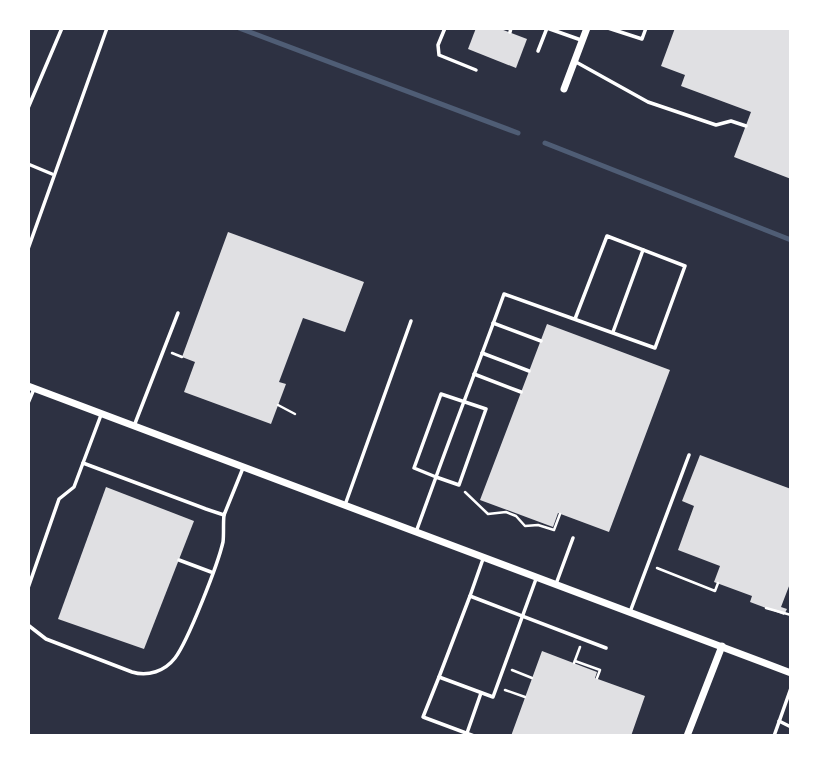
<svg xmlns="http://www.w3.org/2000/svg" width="819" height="764" font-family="'Nunito Sans',sans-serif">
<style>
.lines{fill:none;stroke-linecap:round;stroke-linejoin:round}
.stream{stroke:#4f5d75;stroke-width:5}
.building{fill:#e0e0e3}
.path{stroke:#fff;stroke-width:2.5}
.service{stroke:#fff;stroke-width:3.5}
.minor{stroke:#fff;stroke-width:7}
</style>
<rect width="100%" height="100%" fill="#2d3142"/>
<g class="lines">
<g class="stream">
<path d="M239,28l279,105"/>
<path d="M545,143l246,97"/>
</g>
</g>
<g class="building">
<path d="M476,28h22l29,11 -11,29 -48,-19z"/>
<path d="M675,28h116v151l-57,-22 17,-45 -70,-26 4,-11 -24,-9z"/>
<path d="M228,232l136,50 -19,50 -42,-14 -24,64 7,2 -15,40 -87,-32 11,-30 -13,-5z"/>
<path d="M547,324l123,46 -61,162 -51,-19 -5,14 -73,-27z"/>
<path d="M700,455l91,34v92l-10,26 6,2 -3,6 -34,-13 2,-6 -38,-14 6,-16 -42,-16 16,-44 -12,-5z"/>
<path d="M106,487l88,34 -50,128 -86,-30z"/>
<path d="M542,651l55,21 -2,6 50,18 -14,40h-120z"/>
</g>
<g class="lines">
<g class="path">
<path d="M172,353l10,4"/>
<path d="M278,405l17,9"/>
<path d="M465,492l23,22 18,-2 10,4 9,10 13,-1 16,5 6,-16"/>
<path d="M657,568l58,23 3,-8"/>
<path d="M766,608l25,7"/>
<path d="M575,661l25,9 -3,8"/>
<path d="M574,663l6,-16"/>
<path d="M512,670l20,8"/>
<path d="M505,690l20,7"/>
</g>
<g class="service">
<path d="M445,28l-7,17 1,10 37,15"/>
<path d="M547,28l34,12"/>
<path d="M608,28l34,11 4,-11"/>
<path d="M510,32l1,-4"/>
<path d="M538,51l9,-23"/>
<path d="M576,62l72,40 68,23 15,-4 15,5"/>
<path d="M28,108l34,-80"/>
<path d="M28,164l24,10"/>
<path d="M28,249l79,-221"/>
<path d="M493,323l48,18"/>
<path d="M613,332l30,-82"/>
<path d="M482,353l47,18"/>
<path d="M474,374l47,18"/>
<path d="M28,403l6,-14"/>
<path d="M101,415l-18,48 123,46 18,6 19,-47"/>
<path d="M134,426l44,-113"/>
<path d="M345,505l66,-184"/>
<path d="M416,532l20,-55 23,8 27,-76 -45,-15 -27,74 22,9c22,-61 46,-122 68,-183 50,18 101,36 151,54l30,-82 -78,-30 -32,83"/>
<path d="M483,559l-13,37 136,52"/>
<path d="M179,560l32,12"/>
<path d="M556,584l17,-46"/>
<path d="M28,588l31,-89 15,-12 9,-24"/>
<path d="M470,596l-31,81 54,20 43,-118"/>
<path d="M630,612l59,-157"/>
<path d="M28,625l18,14 86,33c16,5 33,-1 43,-14 13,-17 43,-94 48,-116 1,-8 0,-18 1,-27"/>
<path d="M439,677l-16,40 51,19"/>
<path d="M779,721l12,6"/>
<path d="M467,733l14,-40"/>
<path d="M774,736l17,-48"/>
</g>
<g class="minor">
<path d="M564,89l23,-61"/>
<path d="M28,386l763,287"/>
<path d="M687,736l35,-90"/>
</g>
</g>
<rect width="819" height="764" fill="none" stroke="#ffffff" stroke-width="60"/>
</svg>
